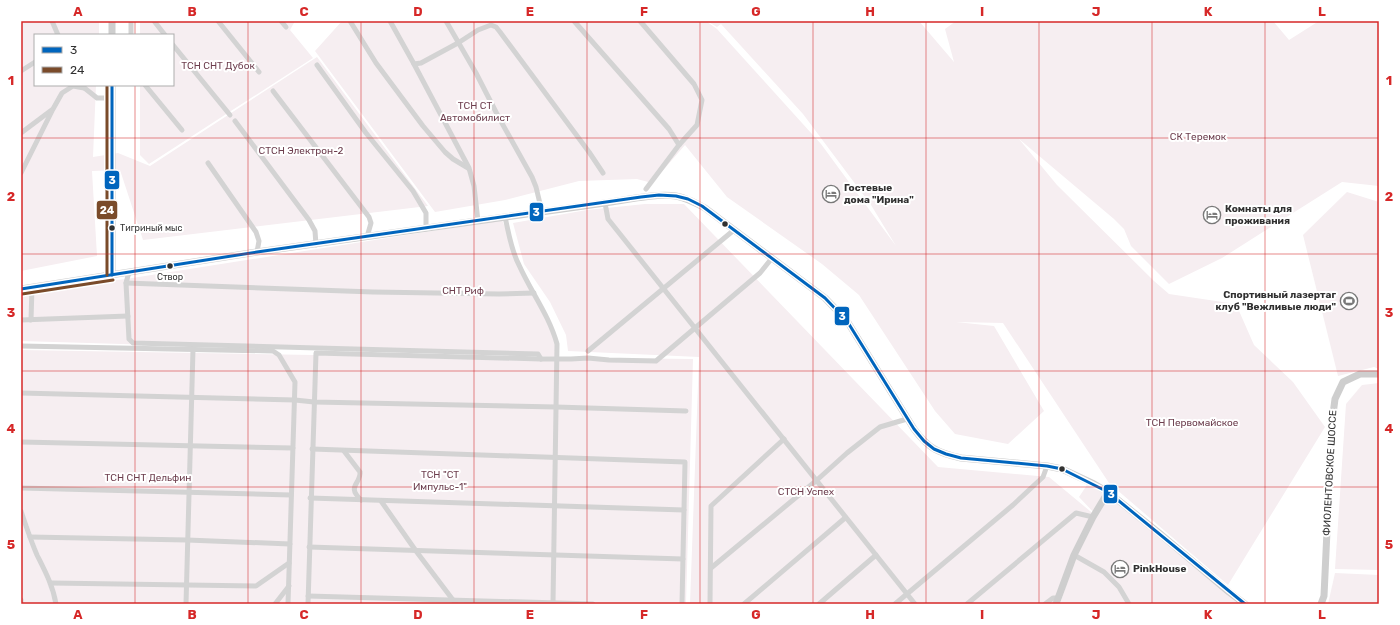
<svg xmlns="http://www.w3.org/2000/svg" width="1400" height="625" font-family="Rubik,sans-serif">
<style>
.green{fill:#f6eef1}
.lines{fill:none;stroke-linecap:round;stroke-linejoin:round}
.street{stroke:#d3d3d3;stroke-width:5}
.secondary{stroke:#cecece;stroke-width:7}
.bus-1-casing{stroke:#fff;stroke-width:6}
.bus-2-casing{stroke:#fff;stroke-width:6}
.bus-1{stroke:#0065bd;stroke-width:3}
.bus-2{stroke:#7a4b2a;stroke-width:3}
.grid{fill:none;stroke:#d62828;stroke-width:1;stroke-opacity:0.55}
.bus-dot{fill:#313131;stroke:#fff;stroke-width:1.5}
.labels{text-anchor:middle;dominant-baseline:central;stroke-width:4;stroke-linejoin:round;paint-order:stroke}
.bus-label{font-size:9px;fill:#313131;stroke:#fff;text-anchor:start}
.park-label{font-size:10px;fill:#6d3e4e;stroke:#fff}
.poi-label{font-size:10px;font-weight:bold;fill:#313131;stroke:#fff;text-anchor:start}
.street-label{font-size:10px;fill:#313131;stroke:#fff}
.line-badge{stroke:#fff;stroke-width:1.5}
.badge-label{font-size:11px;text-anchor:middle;font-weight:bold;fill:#fff}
.neatline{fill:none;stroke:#d62828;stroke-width:1.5}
.grid-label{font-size:13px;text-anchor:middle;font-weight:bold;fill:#d62828}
</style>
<rect width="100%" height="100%" fill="#fff"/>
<g class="green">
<path d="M21,21h78v14h-64v50h61l-3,72 25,-4 32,13 167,-109 111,149 -285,34 -23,-70 -28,1 5,85 -76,15z"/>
<path d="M140,21h155l-5,9 23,28 -164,106 -9,-9v-70h33v-50h-33z"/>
<path d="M342,21h364l11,8 104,115 75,102 -25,-41 -68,-91 -82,-90 -4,3 -10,-6h212l35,41 -9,-33 11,-8h317l16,19 30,-19h60v165l-37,-4 -120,76 -53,26 -38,-38 -7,-17 -10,-10 -95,-80 38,46 97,96 15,13 67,10 18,41 39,37 32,45 -97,158 -119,-102 -106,-160 -47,-1 38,4 50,85 -36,33 -53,-10 -20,-23 -76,-116 -37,-31 -95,-67 -42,-52 -33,38 -15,-4 -58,2 -74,19 -70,12 -120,-161z"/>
<path d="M1347,192l32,10v167l-5,-2 -36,9 -35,-141z"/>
<path d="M645,204h39l254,263 111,10 47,39v-1l-17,-18 8,-12 16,6 139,113h-182l12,-36 -13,36h-369l9,-247 -131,-6 -2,-16 -16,-33 -26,-38 -11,-41 74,-13z"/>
<path d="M502,220l26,62 29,59v16l-536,-16v-50l105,-12z"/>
<path d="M21,350l292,5 380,4 -7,245h-632l1,-5 -34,-94z"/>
<path d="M1379,383v187l-44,-1 11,-165 16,-19z"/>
<path d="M21,518l27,66 5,15v5h-32l2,-8 -2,-5z"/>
<path d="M1335,573l44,2v29h-51z"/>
</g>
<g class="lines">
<g class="street">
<path d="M52,21l6,14"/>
<path d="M154,21l11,14"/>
<path d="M218,21l41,51"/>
<path d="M281,21l5,6"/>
<path d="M350,21l26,42 47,63 22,26 8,7 15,9"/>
<path d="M390,21l24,43"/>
<path d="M446,21l30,52 22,43 34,61 4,10 6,25"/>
<path d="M574,21l95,108 10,16"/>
<path d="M640,21l54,63 8,16 -5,25 -18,20 -33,44"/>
<path d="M131,35v-14"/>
<path d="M173,45l57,70"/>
<path d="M317,65l49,68 47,58 13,22v16"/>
<path d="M21,71l14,-9"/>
<path d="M145,85l37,45"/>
<path d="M82,86l15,12h15"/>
<path d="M273,91l96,126 2,6 -4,14"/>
<path d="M235,121l74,99 6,11 1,14"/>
<path d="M21,133l32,-24 9,-16 11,-7 11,2"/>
<path d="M208,163l48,69 3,9 -2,11"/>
<path d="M21,173l31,-62"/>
<path d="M605,203l3,16 307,385"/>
<path d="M505,217c4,17 6,33 14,48 12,27 30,50 38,79l-4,259"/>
<path d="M478,221l-4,-35 -5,-18 -55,-104 7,-1 37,-20 20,-13 13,-5 5,2 4,5 89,120 14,21"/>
<path d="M129,272l-3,11 3,56 4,4 405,11 3,5"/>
<path d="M126,283l247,9 126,2 35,-1"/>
<path d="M21,320l107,-4"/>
<path d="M31,320l1,-33"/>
<path d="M21,346l252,5 6,4 16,27 -7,222"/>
<path d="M588,351l146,-121"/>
<path d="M21,393l274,7 19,2 242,5 130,4"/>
<path d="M21,442l272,6"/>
<path d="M312,449l373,13 -3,142"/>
<path d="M344,451l16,21c1,12 -14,14 1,28"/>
<path d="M21,488l270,7"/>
<path d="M310,498l374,12"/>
<path d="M381,501l35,50 40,53"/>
<path d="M21,511c5,15 10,30 16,44 8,16 16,31 19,49"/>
<path d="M30,537l157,3 103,4"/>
<path d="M309,547l374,12"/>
<path d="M1074,555l30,17 15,15 10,17"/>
<path d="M711,568l106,-88 30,-27 33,-26 27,-8"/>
<path d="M51,583l205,3 33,-23"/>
<path d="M308,596l285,8"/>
<path d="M21,600v4"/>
<path d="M186,604l7,-255"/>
<path d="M275,604l14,-18"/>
<path d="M308,604l8,-251 225,6h30l17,-1 21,2 47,1 104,-88 12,-15"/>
<path d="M710,604l1,-98 73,-67"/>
<path d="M744,604l101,-86"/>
<path d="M819,604l57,-49"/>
<path d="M895,604l118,-99 30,-28 4,-11"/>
<path d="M967,604l109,-91 17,4"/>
<path d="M1045,604l8,-6h5"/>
</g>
<g class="secondary">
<path d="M112,35v-14"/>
<path d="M112,85v190"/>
<path d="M21,289l236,-37 348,-49c21,-3 51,-10 71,-7 11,2 20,7 29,12l120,90 22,23 67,108c14,19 24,24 47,29l86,8 15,3 32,15 14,8 51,41 70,59 16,12"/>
<path d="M1056,604l18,-49 19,-38 15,-25"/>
<path d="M1321,604l3,-8 8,-174 3,-23 8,-17 17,-8h19"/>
</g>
<defs>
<g id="bus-1">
<path d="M112,85v190"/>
<path d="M21,289l236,-37 384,-55 18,-2 17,1 12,3 14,7 123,92 22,23 67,108 10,12 10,8 12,5 15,4 86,8 15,3 46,23 137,112"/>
</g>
<g id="bus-2">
<path d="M107,85v190"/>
<path d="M22,294l91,-14"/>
</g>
</defs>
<use href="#bus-1" class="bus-1-casing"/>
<use href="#bus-2" class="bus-2-casing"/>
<use href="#bus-1" class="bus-1"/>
<use href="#bus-2" class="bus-2"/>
</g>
<path class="grid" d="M135,21v14M248,21v583M361,21v583M474,21v583M587,21v583M700,21v583M813,21v583M926,21v583M1039,21v583M1152,21v583M1265,21v583M135,85v519M21,138h1358M21,254h1358M21,371h1358M21,487h1358"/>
<defs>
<symbol id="hotel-ring" viewBox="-11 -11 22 22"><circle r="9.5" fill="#fff" stroke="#797979" stroke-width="1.5"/><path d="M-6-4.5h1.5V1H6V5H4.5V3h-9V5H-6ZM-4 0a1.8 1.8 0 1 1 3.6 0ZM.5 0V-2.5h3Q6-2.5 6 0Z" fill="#797979"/></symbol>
<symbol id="stadium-ring" viewBox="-11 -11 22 22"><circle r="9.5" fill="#fff" stroke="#797979" stroke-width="1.5"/><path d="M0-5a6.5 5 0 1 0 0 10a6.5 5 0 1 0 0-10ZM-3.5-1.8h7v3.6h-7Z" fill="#797979"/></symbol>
</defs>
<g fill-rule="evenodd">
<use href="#hotel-ring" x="821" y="184" width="20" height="20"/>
<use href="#hotel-ring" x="1202" y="205" width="20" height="20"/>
<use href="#stadium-ring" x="1339" y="291" width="20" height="20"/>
<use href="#hotel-ring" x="1110" y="559" width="20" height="20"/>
</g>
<g class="bus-dot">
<circle cx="725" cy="224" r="3.5"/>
<circle cx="112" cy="228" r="3.5"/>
<circle cx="170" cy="266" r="3.5"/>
<circle cx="1062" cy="469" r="3.5"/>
</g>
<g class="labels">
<g class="bus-label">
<text x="120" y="228">Тигриный мыс</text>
<text x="170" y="277" text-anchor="middle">Створ</text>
</g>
<g class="park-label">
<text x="218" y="66">ТСН СНТ Дубок</text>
<text x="475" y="106">ТСН СТ<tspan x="475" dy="12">Автомобилист</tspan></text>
<text x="1198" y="137">СК Теремок</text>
<text x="301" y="151">СТСН Электрон-2</text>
<text x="463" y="291">СНТ Риф</text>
<text x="1192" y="423">ТСН Первомайское</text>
<text x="440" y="475">ТСН "СТ<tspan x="440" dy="12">Импульс-1"</tspan></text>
<text x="148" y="478">ТСН СНТ Дельфин</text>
<text x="806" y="492">СТСН Успех</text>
</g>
<g class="poi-label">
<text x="844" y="188">Гостевые<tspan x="844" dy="12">дома "Ирина"</tspan></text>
<text x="1225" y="209">Комнаты для<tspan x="1225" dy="12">проживания</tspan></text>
<text x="1336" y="295" text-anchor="end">Спортивный лазертаг<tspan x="1336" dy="12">клуб "Вежливые люди"</tspan></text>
<text x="1133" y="569">PinkHouse</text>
</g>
<g class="street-label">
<text transform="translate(1330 473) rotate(-87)">ФИОЛЕНТОВСКОЕ ШОССЕ</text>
</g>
</g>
<g class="line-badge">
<rect x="104" y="170" width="16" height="20" rx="4" fill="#0065bd"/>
<rect x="96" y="200" width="22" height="20" rx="4" fill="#7a4b2a"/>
<rect x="529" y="202" width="15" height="20" rx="4" fill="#0065bd"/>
<rect x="834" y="306" width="16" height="20" rx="4" fill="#0065bd"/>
<rect x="1103" y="484" width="15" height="20" rx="4" fill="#0065bd"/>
</g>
<g class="badge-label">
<text x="112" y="184">3</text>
<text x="107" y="214">24</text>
<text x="536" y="216">3</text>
<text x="842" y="320">3</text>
<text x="1111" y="498">3</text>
</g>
<rect width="1400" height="625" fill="none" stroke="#ffffff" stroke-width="44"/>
<rect x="34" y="34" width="140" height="52" fill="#ffffff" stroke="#adadad"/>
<rect x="42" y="47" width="20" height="6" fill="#0065bd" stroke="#adadad"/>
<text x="70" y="54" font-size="12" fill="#313131">3</text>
<rect x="42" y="67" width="20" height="6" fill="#7a4b2a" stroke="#adadad"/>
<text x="70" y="74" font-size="12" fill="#313131">24</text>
<rect x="22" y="22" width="1356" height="581" class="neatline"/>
<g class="grid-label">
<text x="78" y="16">A</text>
<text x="192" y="16">B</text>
<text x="304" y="16">C</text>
<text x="418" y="16">D</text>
<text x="530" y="16">E</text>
<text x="644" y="16">F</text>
<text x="756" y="16">G</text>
<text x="870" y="16">H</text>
<text x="982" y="16">I</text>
<text x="1096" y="16">J</text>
<text x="1208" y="16">K</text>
<text x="1322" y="16">L</text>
<text x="11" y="85">1</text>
<text x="1389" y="85">1</text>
<text x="11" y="201">2</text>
<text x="1389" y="201">2</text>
<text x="11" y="317">3</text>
<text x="1389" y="317">3</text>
<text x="11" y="433">4</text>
<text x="1389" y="433">4</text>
<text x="11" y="549">5</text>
<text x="1389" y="549">5</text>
<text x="78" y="619">A</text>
<text x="192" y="619">B</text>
<text x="304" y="619">C</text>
<text x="418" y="619">D</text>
<text x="530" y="619">E</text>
<text x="644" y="619">F</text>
<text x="756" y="619">G</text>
<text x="870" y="619">H</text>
<text x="982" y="619">I</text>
<text x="1096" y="619">J</text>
<text x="1208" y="619">K</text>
<text x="1322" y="619">L</text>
</g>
</svg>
